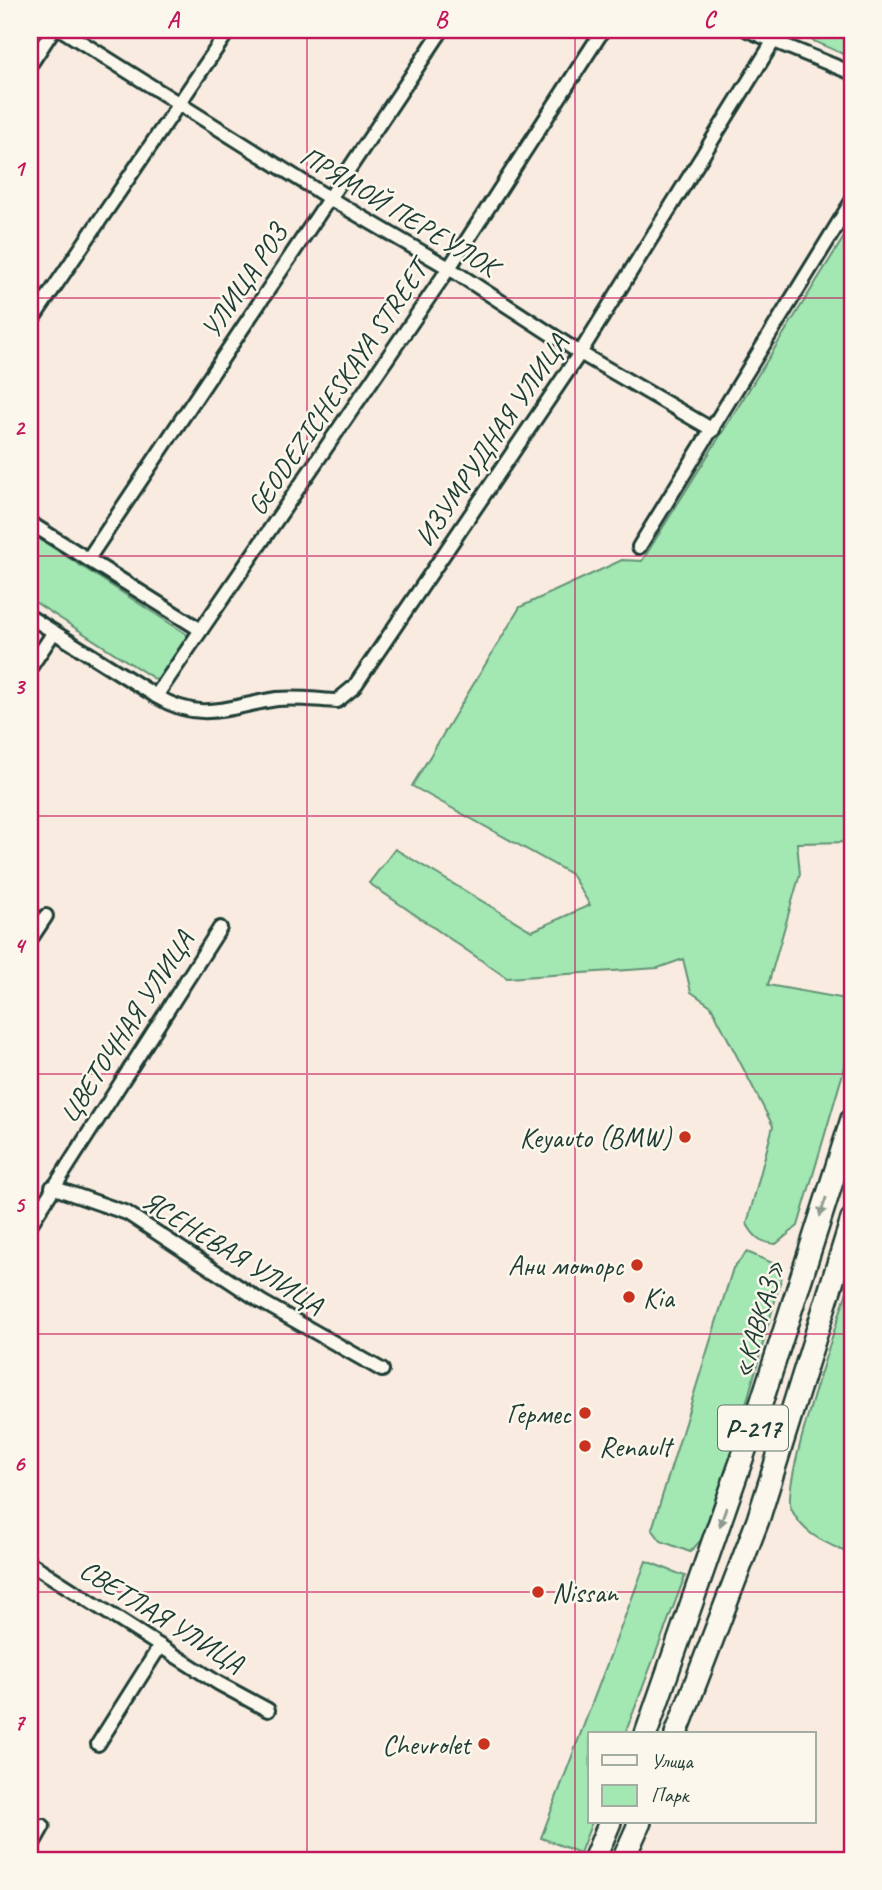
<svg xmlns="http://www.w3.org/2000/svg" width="882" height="1890" font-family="Caveat,sans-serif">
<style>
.green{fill:#a3e7b3;stroke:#619274;stroke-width:2}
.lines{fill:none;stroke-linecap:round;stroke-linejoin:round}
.street-casing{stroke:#1f3d34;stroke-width:18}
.highway-casing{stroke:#1f3d34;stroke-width:26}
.street{stroke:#fbf7ec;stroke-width:12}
.highway{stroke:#fbf7ec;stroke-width:21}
.oneway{fill:#8d9a90}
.grid{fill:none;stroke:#c2185b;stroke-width:2;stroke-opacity:0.55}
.poi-dot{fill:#c8321e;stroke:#fbf7ec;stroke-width:2.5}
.labels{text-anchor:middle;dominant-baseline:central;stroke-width:5;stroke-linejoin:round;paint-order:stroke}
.shield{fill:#fbf7ec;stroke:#61756b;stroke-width:2}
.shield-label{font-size:26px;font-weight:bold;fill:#1f3d34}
.street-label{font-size:28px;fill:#1f3d34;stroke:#fbf7ec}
.poi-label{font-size:28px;fill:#1f3d34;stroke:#fbf7ec;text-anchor:end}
.neatline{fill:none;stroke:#c2185b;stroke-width:2.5}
.grid-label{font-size:23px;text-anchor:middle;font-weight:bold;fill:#c2185b}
</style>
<rect width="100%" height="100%" fill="#faebe0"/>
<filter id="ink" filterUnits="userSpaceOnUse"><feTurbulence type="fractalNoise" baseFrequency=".0143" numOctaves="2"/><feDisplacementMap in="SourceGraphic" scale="14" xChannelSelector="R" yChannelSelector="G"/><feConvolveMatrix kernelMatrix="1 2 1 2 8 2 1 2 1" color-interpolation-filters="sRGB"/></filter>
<g filter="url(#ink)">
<g class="green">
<path d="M789,30h63v28z"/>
<path d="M852,224v618l-55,1 3,31 -32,111 84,15v42l-54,184 -22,18c-15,-1 -22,-7 -29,-20l26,-98 -62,-120 -20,-14 -8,-33 -25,9 -151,10 -138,-95 26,-34 137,82 58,-26 -19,-31 -159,-88 108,-179 102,-47 20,1z"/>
<path d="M30,533l158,102 -30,46 -128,-82z"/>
<path d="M747,1252l30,13 4,14 -66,237 -12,22 -13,14 -29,-11 -9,-12 81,-261z"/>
<path d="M852,1276v279c-25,-12 -50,-20 -61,-47 -10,-25 50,-197 61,-232z"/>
<path d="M646,1561l39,15 -60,158h-35l2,88 -12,31 -39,-15z"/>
</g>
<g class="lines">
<defs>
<g id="street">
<path d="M62,30l267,168 120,70 131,85 133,77"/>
<path d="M747,30l105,43"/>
<path d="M30,65l23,-35"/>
<path d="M30,323l199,-293"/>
<path d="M30,523l171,107 -45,66 -126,-79"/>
<path d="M639,547l213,-346"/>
<path d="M88,559l354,-529"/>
<path d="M201,630l248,-362 154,-238"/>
<path d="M30,668l24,-36"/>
<path d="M156,696c46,28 73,10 121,3 19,-2 41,1 60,2l17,-14 226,-334 193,-311"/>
<path d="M30,940l16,-24"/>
<path d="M52,1187l75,26 135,89 120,68"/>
<path d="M30,1225l190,-297"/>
<path d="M30,1563l188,120 50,27"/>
<path d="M98,1744l62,-98"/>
<path d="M30,1849l13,-23"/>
</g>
<g id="highway">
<path d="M646,1734l113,-324 93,-291"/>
<path d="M676,1734l82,-214 94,-301"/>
<path d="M594,1860l16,-38"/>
<path d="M623,1860l17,-38"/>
</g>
</defs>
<use href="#street" class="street-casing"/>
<use href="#highway" class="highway-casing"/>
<use href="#street" class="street"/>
<use href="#highway" class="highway"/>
</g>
<defs><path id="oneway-solid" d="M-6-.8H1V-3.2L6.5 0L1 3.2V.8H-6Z" transform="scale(1.75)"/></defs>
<g class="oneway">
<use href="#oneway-solid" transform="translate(823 1207) rotate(108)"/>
<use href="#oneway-solid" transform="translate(723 1517) rotate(109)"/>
</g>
</g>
<path class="grid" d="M307,30v1830M575,30v1830M30,298h822M30,556h822M30,816h822M30,1074h822M30,1334h822M30,1592h822"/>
<g class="poi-dot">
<circle cx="685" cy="1137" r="7"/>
<circle cx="637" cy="1265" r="7"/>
<circle cx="629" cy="1297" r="7"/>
<circle cx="585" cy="1413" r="7"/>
<circle cx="585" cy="1446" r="7"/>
<circle cx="538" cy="1592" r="7"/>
<circle cx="484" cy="1744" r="7"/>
</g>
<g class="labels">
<rect class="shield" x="718" y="1405.5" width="70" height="45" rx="5"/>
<g class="shield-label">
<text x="753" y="1428">Р-217</text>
</g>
<g class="street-label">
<text transform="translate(399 211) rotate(31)">ПРЯМОЙ ПЕРЕУЛОК</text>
<text transform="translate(244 281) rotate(-56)">УЛИЦА РОЗ</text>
<text transform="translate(337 388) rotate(-56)">GEODEZICHESKAYA STREET</text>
<text transform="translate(491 440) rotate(-56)">ИЗУМРУДНАЯ УЛИЦА</text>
<text transform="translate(126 1027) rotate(-57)">ЦВЕТОЧНАЯ УЛИЦА</text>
<text transform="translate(233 1252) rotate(32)">ЯСЕНЕВАЯ УЛИЦА</text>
<text transform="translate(758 1319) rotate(-73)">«КАВКАЗ»</text>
<text transform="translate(162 1616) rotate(32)">СВЕТЛАЯ УЛИЦА</text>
</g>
<g class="poi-label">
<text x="671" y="1137">Keyauto (BMW)</text>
<text x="623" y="1265">Ани моторс</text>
<text x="643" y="1297" text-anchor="start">Kia</text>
<text x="571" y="1413">Гермес</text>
<text x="599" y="1446" text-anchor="start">Renault</text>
<text x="552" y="1592" text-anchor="start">Nissan</text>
<text x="470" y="1744">Chevrolet</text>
</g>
</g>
<rect width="882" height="1890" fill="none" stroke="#fbf7ec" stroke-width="77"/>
<rect x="588" y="1732" width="228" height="91" fill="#fbf7ec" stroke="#a3ada2" stroke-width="2"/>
<rect x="602" y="1755" width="35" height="10" fill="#fbf7ec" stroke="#a3ada2" stroke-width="2"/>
<text x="651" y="1768" font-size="21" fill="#1f3d34">Улица</text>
<rect x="602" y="1785" width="35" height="21" fill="#a3e7b3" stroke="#a3ada2" stroke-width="2"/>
<text x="651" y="1802" font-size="21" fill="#1f3d34">Парк</text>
<rect x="38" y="38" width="806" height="1814" class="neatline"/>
<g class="grid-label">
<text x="173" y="27">A</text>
<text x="441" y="27">B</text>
<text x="709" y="27">C</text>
<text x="19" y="176">1</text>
<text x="19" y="435">2</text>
<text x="19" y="694">3</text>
<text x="19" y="953">4</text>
<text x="19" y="1212">5</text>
<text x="19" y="1471">6</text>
<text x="19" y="1730">7</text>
</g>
</svg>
